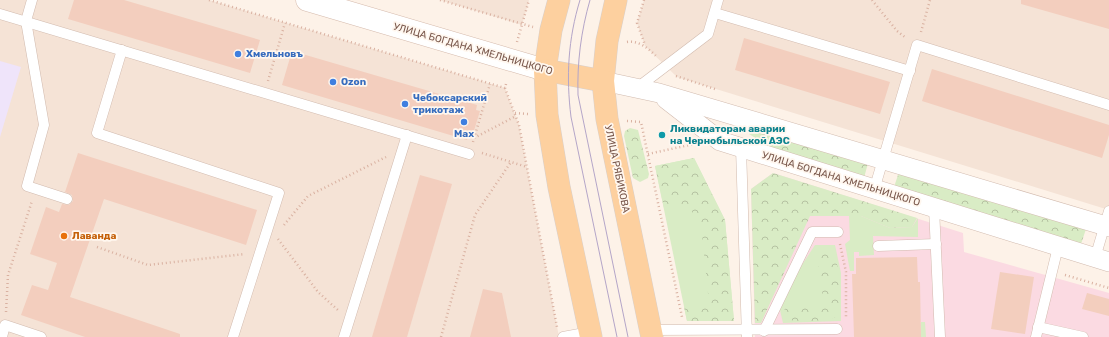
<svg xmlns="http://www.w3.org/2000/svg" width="1109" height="337" font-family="Rubik,sans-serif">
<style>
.residential{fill:#f5e3d6}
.education{fill:#efe4fa}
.medical{fill:#fbdae2}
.grass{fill:#d9ecc5}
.forest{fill:url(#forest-crowns)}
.building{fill:#f3cebe}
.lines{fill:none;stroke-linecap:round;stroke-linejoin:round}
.lane-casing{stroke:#d2bbaf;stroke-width:11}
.street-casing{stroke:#d2bbaf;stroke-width:20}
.secondary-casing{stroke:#d5baac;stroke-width:23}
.primary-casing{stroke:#d9d0cc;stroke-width:23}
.path{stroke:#d9b1a1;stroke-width:2.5;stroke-dasharray:1 3;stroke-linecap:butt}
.lane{stroke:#fff;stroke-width:10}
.street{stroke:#fff;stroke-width:19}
.secondary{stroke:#fff;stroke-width:22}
.primary{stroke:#fdd09f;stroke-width:22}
.tram{stroke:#b4a5c8;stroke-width:1}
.shop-dot{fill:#3f7fe0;stroke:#fff7ef;stroke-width:1.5}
.culture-dot{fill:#0f9aa8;stroke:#fff7ef;stroke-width:1.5}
.food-dot{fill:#e8710a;stroke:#fff7ef;stroke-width:1.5}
.labels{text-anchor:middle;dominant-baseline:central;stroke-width:3.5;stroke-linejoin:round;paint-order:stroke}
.street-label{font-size:10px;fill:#78564a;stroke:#fff7ef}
.shop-label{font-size:10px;font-weight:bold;fill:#366cbe;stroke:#fff7ef;text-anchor:start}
.culture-label{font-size:10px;font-weight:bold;fill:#0d838f;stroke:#fff7ef;text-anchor:start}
.food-label{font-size:10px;font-weight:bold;fill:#c56008;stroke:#fff7ef;text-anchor:start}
</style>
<defs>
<pattern id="forest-crowns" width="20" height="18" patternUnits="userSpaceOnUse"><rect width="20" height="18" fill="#d9ecc5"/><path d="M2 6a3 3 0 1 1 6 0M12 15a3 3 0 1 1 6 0" fill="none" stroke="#b5c2a2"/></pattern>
</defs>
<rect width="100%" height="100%" fill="#fdf2e8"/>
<g class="residential">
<path d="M0,0h209l296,88 14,37 40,212h-559z"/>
<path d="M440,0h89l-7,25z"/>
<path d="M644,0h465v210l-432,-133 -32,-31 -8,-23z"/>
</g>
<path class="education" d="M0,61l21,6 -21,70z"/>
<path class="medical" d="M773,173l190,60 1,19 145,41v44h-354l-4,-148z"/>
<g class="grass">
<path d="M694,158l31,62 9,101h-47l-32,-155z"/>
<path d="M849,216h12l29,12 22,-1 6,-9v19l-45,-1 1,19 -15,1v-4h-5v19h-4l-5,-27 5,-4z"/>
<path d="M815,245h20l6,28v48l-58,2 -4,-17 11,-23z"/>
<path d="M921,322h4l1,15h-5z"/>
</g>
<g class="forest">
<path d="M751,127l117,36 -4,15 -84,-25 -31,-19z"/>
<path d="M630,128l8,2 11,44 -1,4 -8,4 -7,-4 -9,-42 1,-5z"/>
<path d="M694,158l31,62 9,101h-47l-3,-14 25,-4 -7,-68 -11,-26 -27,-1 -9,-42z"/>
<path d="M899,172l187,57 -5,15 -187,-57z"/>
<path d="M773,173l144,45 -5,9 -22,1 -29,-12h-51l-49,107h-6l-4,-134z"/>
<path d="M827,248h3c10,9 13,56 7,68 -5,5 -39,7 -46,4 -4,-2 -6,-6 -7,-10l5,-5c14,-2 27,11 34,-7l-6,-42 2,-4z"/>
</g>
<g class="building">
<path d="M74,0h50l136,40 -10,33 -182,-54z"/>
<path d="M1021,0h88v29l-88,-25z"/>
<path d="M744,38l146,44 -10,32 -145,-44z"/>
<path d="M292,51l185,54 -1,5 4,1 -7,23 -4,-1 -2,7 -185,-55z"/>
<path d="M932,69l177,56v10l-7,23 -180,-57z"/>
<path d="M78,153l179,57 -11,35 -142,-46 -34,98 110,37v3h-95l-64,-22 11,-30 16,5 9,-27 -27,-9 16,-47 13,5 3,-8 7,1 4,-4 -1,-6 -7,-3z"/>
<path d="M420,175l32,9 -45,153h-35z"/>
<path d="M917,257l1,25h2l1,55h-67l-2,-63h4v-16z"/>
<path d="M1000,272l34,5 -9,57 -34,-5z"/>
<path d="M483,289l19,4 9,44h-41z"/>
<path d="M1087,293l22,6v17l-27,-7z"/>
</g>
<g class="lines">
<defs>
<g id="lane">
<path d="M32,0l-6,21 18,104 -17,61 40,13"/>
<path d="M715,13l195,58"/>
<path d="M0,14l469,140"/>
<path d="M122,50l-25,83 182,60 -46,144"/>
<path d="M637,88l71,-54 10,-34"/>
<path d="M741,148l6,189"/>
<path d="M874,190l43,-145 192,60"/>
<path d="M934,208l6,129"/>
<path d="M878,246l58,-2"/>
<path d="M1095,258l14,-47"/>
<path d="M1038,327l45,10"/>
<path d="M651,330l186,-1"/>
<path d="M764,331l48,-99h26"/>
<path d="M2,337l3,-12 36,12"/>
<path d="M344,337l63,-202"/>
<path d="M563,337l27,-5"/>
<path d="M1036,337l22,-90"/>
</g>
<g id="street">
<path d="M603,81l56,12 450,134"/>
<path d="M666,99l54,42 389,121"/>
</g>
<path id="secondary" d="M307,0l238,70"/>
<g id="primary">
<path d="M559,0l-8,30 -6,40 2,45 12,72 32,150"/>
<path d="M616,0l-9,41 -4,40 4,38 45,218"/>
<path d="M545,70l58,11"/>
</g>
</defs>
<use href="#lane" class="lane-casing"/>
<use href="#street" class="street-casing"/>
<use href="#secondary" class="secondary-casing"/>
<use href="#primary" class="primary-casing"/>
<g class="path">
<path d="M209,0l296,88"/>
<path d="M440,0l93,27"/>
<path d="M644,0l-7,23 8,22"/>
<path d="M872,0l25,31 9,7"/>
<path d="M921,32l9,-32"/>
<path d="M517,42l12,-42"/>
<path d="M627,42c12,-2 22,7 30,15"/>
<path d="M676,76l39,13"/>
<path d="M268,81l17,-58"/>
<path d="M506,84l-1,4 14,37 38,202"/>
<path d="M515,113l13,1"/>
<path d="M627,121l14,1 41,195"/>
<path d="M474,138l42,-22"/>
<path d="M473,142l17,-58"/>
<path d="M482,153l45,14"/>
<path d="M648,154l46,-10"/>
<path d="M284,225l24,-29 78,-39"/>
<path d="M278,239l40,53 21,19"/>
<path d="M840,244l6,28v47"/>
<path d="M97,247l51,18 97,-11"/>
<path d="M1065,275l44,13"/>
<path d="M6,312l2,-37 24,-74"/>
<path d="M441,337l34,-122 36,-53"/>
</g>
<use href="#lane" class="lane"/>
<use href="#street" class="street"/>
<use href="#secondary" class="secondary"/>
<use href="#primary" class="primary"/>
<g class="tram">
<path d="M580,0c-12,39 -14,77 -9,117l46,220"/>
<path d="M590,0c-9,31 -13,63 -12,95l50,242"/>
</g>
</g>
<g class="shop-dot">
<circle cx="238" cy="54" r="4"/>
<circle cx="333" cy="82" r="4"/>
<circle cx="405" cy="104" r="4"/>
<circle cx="464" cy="122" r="4"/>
</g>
<circle class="culture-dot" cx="662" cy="135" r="4"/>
<circle class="food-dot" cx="64" cy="236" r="4"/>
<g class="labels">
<g class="street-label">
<text transform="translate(473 49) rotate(16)">УЛИЦА БОГДАНА ХМЕЛЬНИЦКОГО</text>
<text transform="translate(617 169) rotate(78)">УЛИЦА РЯБИКОВА</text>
<text transform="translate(841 179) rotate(17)">УЛИЦА БОГДАНА ХМЕЛЬНИЦКОГО</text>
</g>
<g class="shop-label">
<text x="246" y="54">Хмельновъ</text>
<text x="341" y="82">Ozon</text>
<text x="413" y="98">Чебоксарский<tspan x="413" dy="12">трикотаж</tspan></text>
<text x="464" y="134" text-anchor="middle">Max</text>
</g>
<g class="culture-label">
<text x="670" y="129">Ликвидаторам аварии<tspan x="670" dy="12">на Чернобыльской АЭС</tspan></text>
</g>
<g class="food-label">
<text x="72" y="236">Лаванда</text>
</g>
</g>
</svg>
